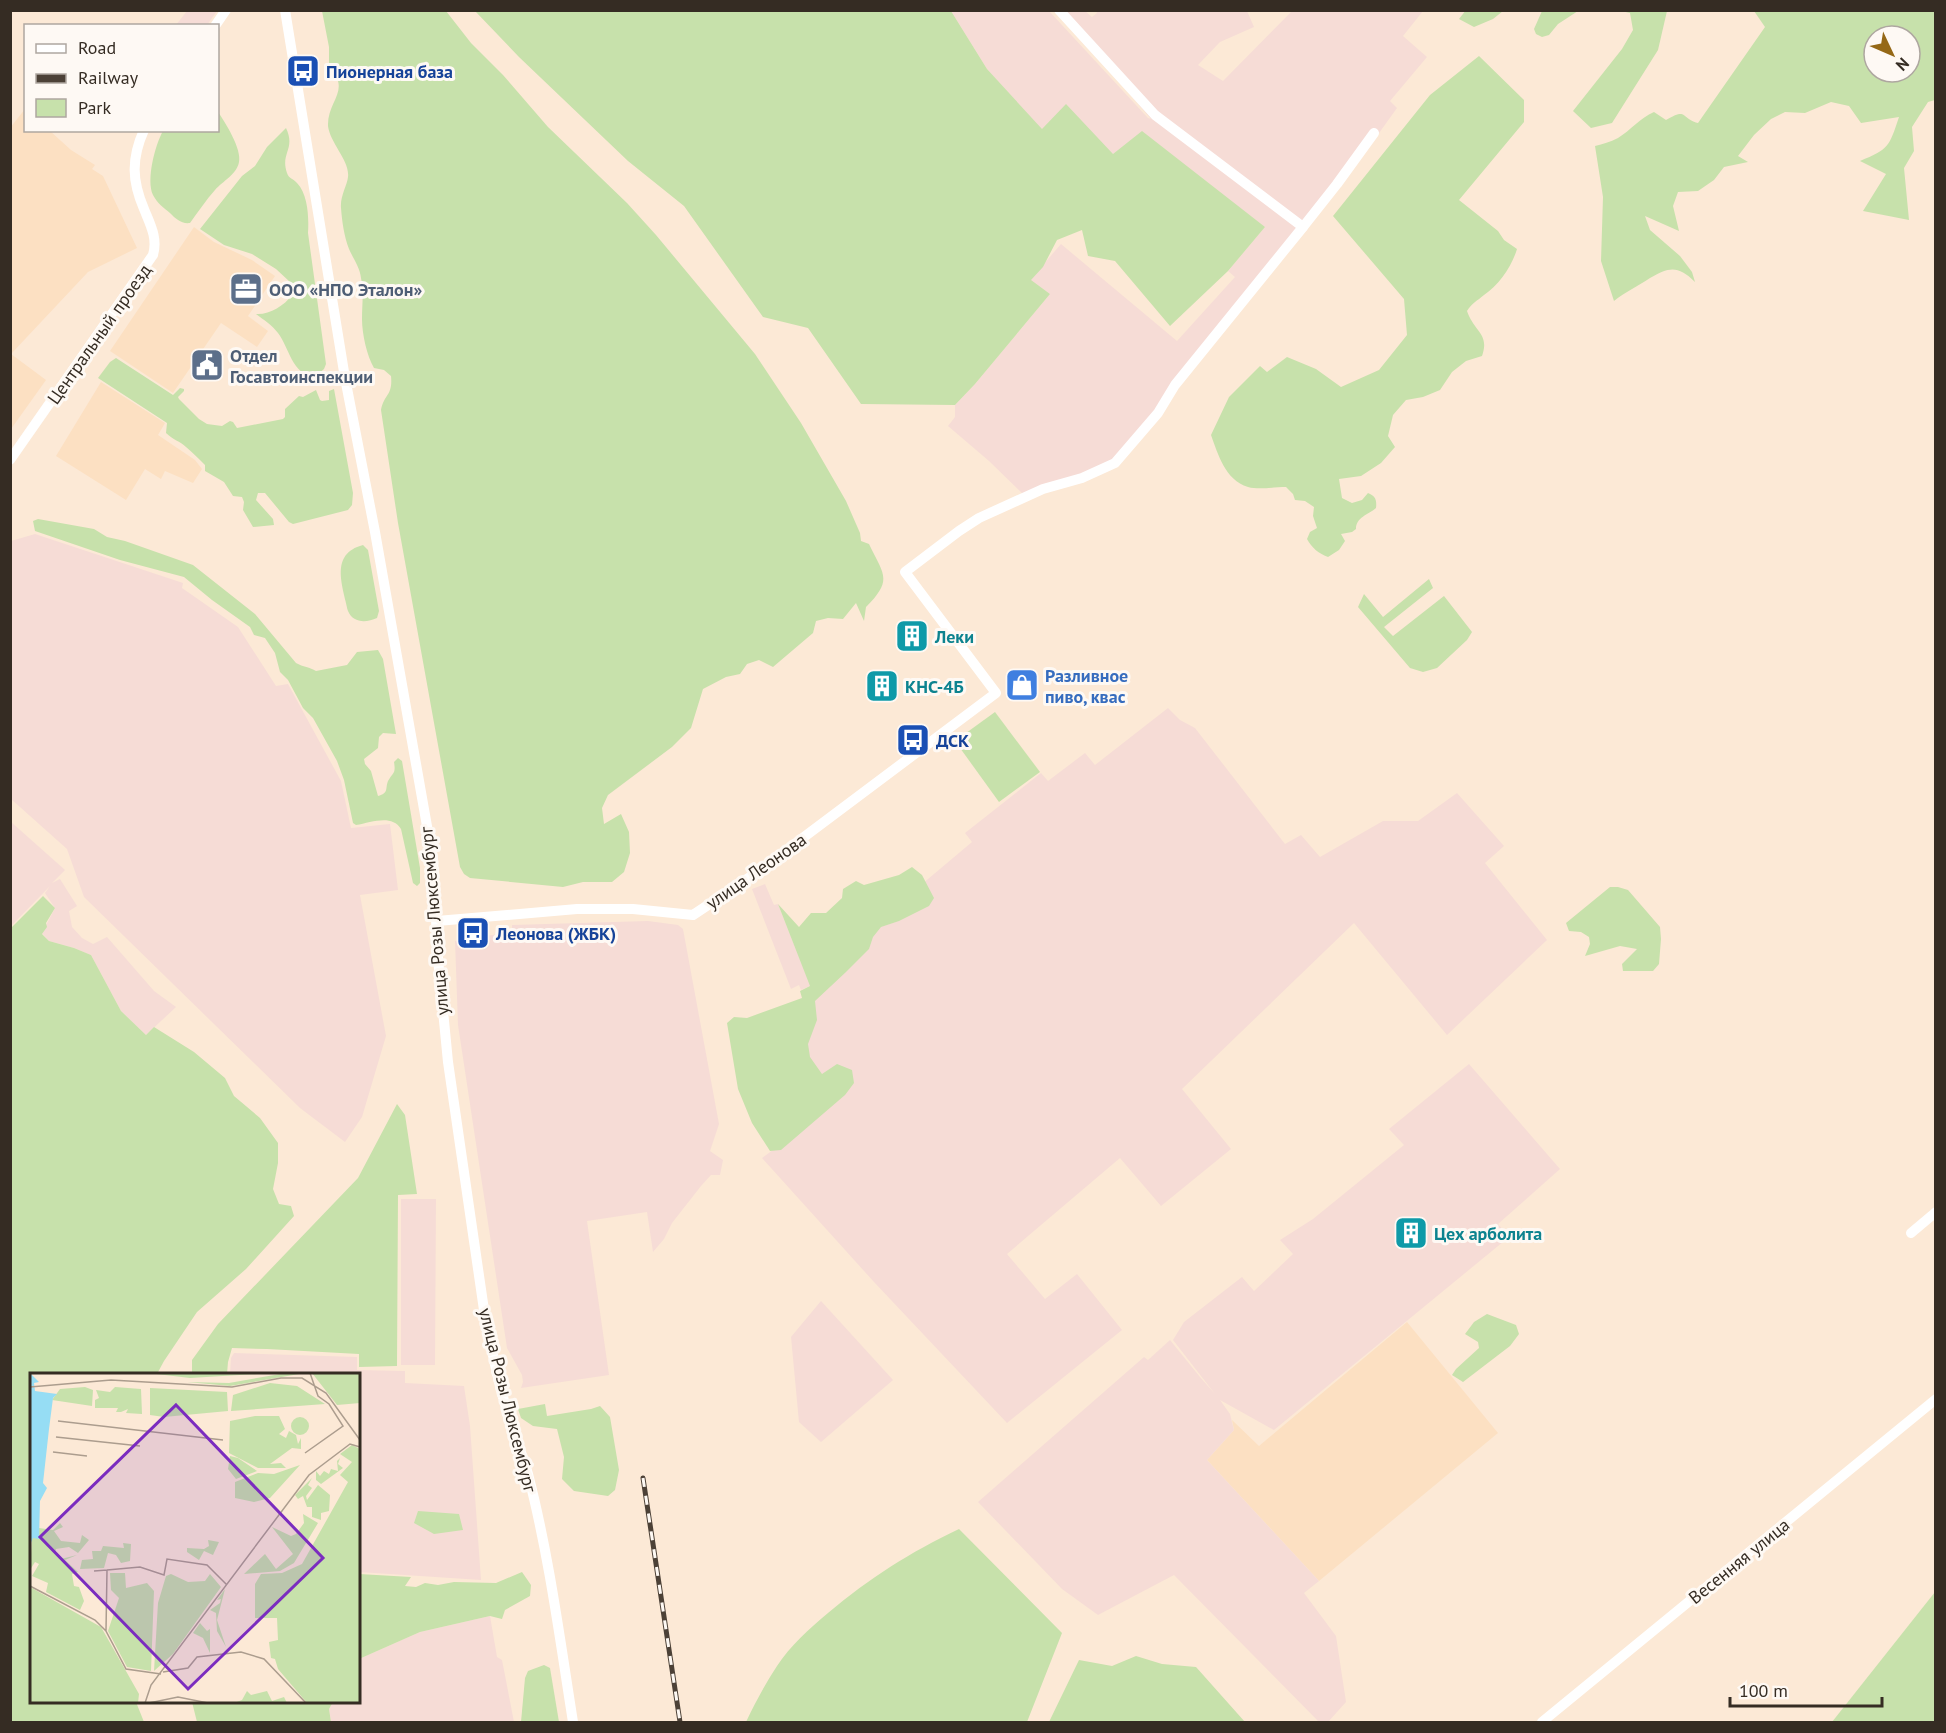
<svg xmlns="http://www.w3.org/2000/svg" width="1946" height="1733" font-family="'PT Sans',sans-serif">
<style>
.built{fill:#fce0c2}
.industrial{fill:#f6dcd6}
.green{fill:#c7e1ab;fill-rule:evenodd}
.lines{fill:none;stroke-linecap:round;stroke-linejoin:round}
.minor{stroke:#fff;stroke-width:10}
.rail-casing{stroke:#4c4137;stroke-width:5}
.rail{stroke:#fef9f4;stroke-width:3;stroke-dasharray:9;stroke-linecap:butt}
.labels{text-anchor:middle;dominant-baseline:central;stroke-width:6;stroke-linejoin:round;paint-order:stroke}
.transit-label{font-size:18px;font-weight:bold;fill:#164399;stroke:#fef9f4;text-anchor:start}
.service-label{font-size:18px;font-weight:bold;fill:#4e5e75;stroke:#fef9f4;text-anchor:start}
.street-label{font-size:18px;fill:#352c23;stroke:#fef9f4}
.culture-label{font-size:18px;font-weight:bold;fill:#0d838f;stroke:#fef9f4;text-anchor:start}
.shop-label{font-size:18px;font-weight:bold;fill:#366cbe;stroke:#fef9f4;text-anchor:start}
.inset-road{fill:none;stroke:#ac9d8e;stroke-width:1.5}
.view{fill:#7b2cbf;fill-opacity:0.15;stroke:#7b2cbf;stroke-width:3}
.inset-edge{fill:none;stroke:#352c23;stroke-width:3}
</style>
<rect width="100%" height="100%" fill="#fce9d6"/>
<g class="built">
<path d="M25,109l1,21 24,1 21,19 24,15 -3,4 11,7 34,72 -49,24 -77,82 35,26 -35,49 -1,-301z"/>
<path d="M194,227l20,15 38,18 23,16 -27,40 20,15 -11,16 -36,-24 -48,70 -63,-42z"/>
<path d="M101,382l64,41 -7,12 37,25 7,9 -9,14 -28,-12 -4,8 -16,-10 -19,31 -70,-44z"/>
<path d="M1407,1322l91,111 -179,148 -112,-121 27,-30 -2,-10 27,26z"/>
</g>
<g class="industrial">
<path d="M1096,10l151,1 7,16 -34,15 -22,23 25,16 69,-70h131l-20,25 24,21 -37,44 7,7 -56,78 -226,277 -90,33 -36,-35 -41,-35 7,-9v-12l20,-21 75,-90 -20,-14 31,-36 116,97 58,-64 -7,-6 37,-44 -152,-73 -71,-24 -55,-61 -36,-58h98l99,107 3,1 -92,-108h26l7,6 5,-4z"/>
<path d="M187,11v-1l30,1 -10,14h-31z"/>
<path d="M35,534l148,49 -1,5 56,39 38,59 12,-2 53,97 10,47 39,-4 8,66 -38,5 26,141 -24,81 -17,25 -45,-34 -216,-211 -17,-48 -56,-50v-258z"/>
<path d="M1168,708l12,12 15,8 90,116 16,-9 19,22 63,-36h35l39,-28 47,53 -19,17 62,77 -100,95 -93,-112 -172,166 49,60 -70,57 -41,-48 -113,96 38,45 32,-25 45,56 -115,93 -133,-141 -112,-124 15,-11 33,-161 -9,4 -2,-5 -8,4 -39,-100 13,-5 9,21 4,-1 30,76 164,-138 -7,-9 76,-60 7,8 37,-28 10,12z"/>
<path d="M11,822l54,48 -13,13 8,-4 17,27 -8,5 3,16 10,11 11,6 14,-7 47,54 22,16 -30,28 -25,-24 -30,-56 -17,-7 -25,-7 -7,-8 13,-25 -10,-15 5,-7 -39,40z"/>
<path d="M648,921l30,4 5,4 36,195 -9,27 13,9 -3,15h-9l-10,11 -29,37 -8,16 -11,13 -6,-40 -60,9 22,154 -88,13 2,-6 -1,-7 -15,-27 -49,-323 -3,-84 57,-9v-7z"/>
<path d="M1469,1064l91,105 -62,55 11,13 -235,193 -54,-30 10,14 4,16 -27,30 112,121 -15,12 32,43 10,66 -18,20h-9l-145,-147 -76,40 -36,-26 -84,-87 166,-145 4,3 22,-20 30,37 15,17 -42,-54 11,-18 58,-45 12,14 39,-37 -13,-14 33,-21 91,-74 -15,-16z"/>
<path d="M401,1199h35l-1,166h-34z"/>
<path d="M821,1301l72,79 -72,62 -22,-20 -8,-85z"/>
<path d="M234,1353l123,4v13l48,1v12l59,3 6,40 11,154 -122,-8 -1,-198h-128l1,-16z"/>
<path d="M490,1616l7,41 5,3 12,62h-183l-2,-13 4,-7h25l1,-43 61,-27z"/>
</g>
<g class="green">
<path d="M1466,10h37v1l-10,8 -19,8 -15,-8z"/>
<path d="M322,11h124l25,32 32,32 45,52 79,76 29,32 99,119 46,69 45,78 14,32 1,8 8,3c15,31 24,36 -3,63l-2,14 -8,-18 -13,16 -15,-1 -12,3 -3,12 -40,34 -14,-7 -12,4 -7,10 -14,3 -23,12 -12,39 -19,19 -64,48 -6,13 2,16 17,-10 8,18 1,21 -6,19 -12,10h-29l-20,5 -93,-9 -6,-4 -4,-7 -62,-344 -17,-113c3,-16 12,-14 10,-34l-7,-6 -10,-2c-7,-12 -12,-34 -12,-49 0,-14 2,-27 -1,-41 -1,-10 -8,-20 -12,-29 -5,-13 -7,-28 -8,-41 -1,-12 6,-22 7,-31 2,-16 -18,-34 -20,-51 -1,-25 24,-36 1,-59v-20z"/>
<path d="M475,11h476l36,58 55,60 24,-25 47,50 29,-23 123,96 -37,44 -58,55 -55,-65 -27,-5 -6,-26 -25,10 -14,27 -12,13 19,14 -75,90 -20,21 -94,-1 -53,-76 -45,-11 -79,-111 -56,-45 -109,-104z"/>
<path d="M1542,11v-1l36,1 -20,13 -9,11 -7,2 -6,-3 -2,-5z"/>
<path d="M1621,11h46l-9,39 -46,73 -21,5 -18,-17 49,-62 11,-19 -3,-17z"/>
<path d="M1754,11h181v89l-7,2 -16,25 2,24 -10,17 5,52 -46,-9 23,-37 -26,-13c29,-12 29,-14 39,-44l-38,6 -12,-17 -18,-4 -26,11 -20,-1 -14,7 -17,16 -16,21 10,6 -24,5 -10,13 -16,11 -20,1 -5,14 6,25 -34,-15 5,14 30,26 12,16 3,10c-17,-17 -26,-15 -45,-4 -12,8 -25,14 -36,23l-13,-40 2,-64 -8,-51c8,-2 15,-4 23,-8 13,-8 22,-20 36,-26l12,8c22,-13 14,-2 32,3l67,-96zM1874,36h36v36h-36z"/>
<path d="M1479,56l45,44v22l-65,78 39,31 6,9 13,9c-5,17 -18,36 -33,46 -7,6 -12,8 -17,16 7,21 23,22 15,45l-16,5 -14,11 -12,18 -17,7 -17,3 -13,15 -5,21 7,11 -14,16 -20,13 -22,3 3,19 10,5 10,-3 6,-7c7,3 9,6 8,15 -8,7 -20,9 -20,21l-4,3 -11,2 4,7 -6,9 -11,7c-10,-4 -16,-9 -21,-18l3,-7 7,-4 -4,-12 1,-9 -9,-6 -10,-1 -2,-6 -7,-7c-12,0 -27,3 -38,0 -23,-7 -30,-33 -37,-52l18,-38 31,-31 7,6 20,-15 29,12 25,18 38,-17 28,-35 -3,-36 -71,-83 97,-121z"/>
<path d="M218,112c7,10 24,37 21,50 -2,12 -16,19 -24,28 -9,10 -17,22 -25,33 -9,1 -14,-4 -20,-10 -6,-5 -13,-10 -17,-18 -7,-15 2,-50 10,-64l55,-1z"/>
<path d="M286,128c10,21 -6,25 1,45 2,6 6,5 10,10 11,11 12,35 11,50l18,131 -2,5 -8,7c-23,2 -27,-29 -38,-43 -6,-8 -14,-13 -22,-19 13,1 28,-8 36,-19l-2,-13 -14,-13 -24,-15 -28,-9 -24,-16 42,-53 13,-10 12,-19z"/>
<path d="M116,358l57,37 7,-7 4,1v2l-6,6 1,2 20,20 8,5 15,2 8,-5 3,1 4,6 46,-9 2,-2v-8l14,-13 4,1 13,-7 4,10 2,1 7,-1v-9l5,-2 19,104 -1,12 -4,5 -55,14 -4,-2 -24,-29h-7l-2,7 17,19 1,6 -21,2 -10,-17 1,-8 -2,-5 -9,-1 -9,-14 -19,-11v-6c-6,-6 -12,-12 -19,-18 -6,-6 -13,-7 -20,-14l1,-10 -69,-45 12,-16z"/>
<path d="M38,519l56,10 13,8 18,4 68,24 62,49 41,49c7,4 14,4 20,8l31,-6 10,-13 21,-2 5,9 13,75 -13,-1 -4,4 -1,11 -14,11 1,5 6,7 7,25c11,-3 7,-7 10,-15 5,-9 8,-7 6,-19l4,-4 4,3 18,107v15l-3,3 -4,-3 -12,-54c-9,-15 -29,-7 -45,-4l-3,-2 -9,-43 -7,-19 -24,-43 -10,-10 -15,-28 -8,-8 -5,-19 -10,-15 -11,-3 -4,-8 -38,-27 -28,-23 -64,-17 -85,-29 -2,-10z"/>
<path d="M363,545l5,5 11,61 -2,7c-11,5 -24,5 -29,-7 -5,-25 -19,-57 15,-66z"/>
<path d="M1429,579l4,9 -49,39 9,9 51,-40 28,36 -5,8 -30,28 -14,4 -13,-4 -52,-61 6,-13 19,23z"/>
<path d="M995,712l45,60 -41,30 -44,-61z"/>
<path d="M912,867l10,8 12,23 -5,8 -30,15 -18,6 -8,10 -4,12 -23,23 -31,29 2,19 -9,24 2,13 12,17 15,-10 15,6 2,13 -9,12 -64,55 -11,1 -18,-28 -14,-34 -11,-66 7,-6 13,1 55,-20 -2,-7 10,-5 -32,-82 21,23 12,-14h15l16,-15 1,-9 13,-8 8,4 35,-10z"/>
<path d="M1610,887h8l10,3 32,37 1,12 -2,25 -6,7h-30l-1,-7 15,-15 -17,-3 -35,10 5,-12 -1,-7 -8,-5 -12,-1 -3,-8z"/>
<path d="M43,896l12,12 -9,15 1,4 -5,7 7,7 25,7 17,7 30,56 25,24 8,-8 40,25 31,26 9,18 26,22 18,25v20l-5,26 6,15 12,2 3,10 -48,53 -49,43 -33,49 -7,13h-125v328h104l8,20h-133l-1,-793z"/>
<path d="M397,1104l8,11 12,79 -19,1 -1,171 -38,1v-13l-92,-5 -35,-1 -4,14 -1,12h-35v-14l26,-36 140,-146z"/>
<path d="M1487,1314l29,11 3,9 -9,12 -47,36 -11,-7 4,-6 23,-21 -1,-6 -13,-8 9,-12z"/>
<path d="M545,1404l2,12 44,-7 9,-3 10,11 9,53 -4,20 -7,6 -34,-5 -12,-12 2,-22 -7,-28 -24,-3 -12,-8 -3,-9z"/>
<path d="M418,1511l41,3 4,16 -29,4 -20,-11z"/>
<path d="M959,1529l103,104 -35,89h-281c9,-19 19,-38 31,-56 13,-20 32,-37 51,-53 43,-36 81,-60 131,-84z"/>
<path d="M522,1572l9,13 -1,11 -25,14 -3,9 -12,-3 -70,16 -61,27v-85l52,3 -6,9 11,1 9,-4 13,2 16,-3 42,1z"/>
<path d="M1935,1592v130h-103z"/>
<path d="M1136,1656l26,8 34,3 49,55h-196l30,-62 33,6z"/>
<path d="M544,1665l6,3 9,54h-38l4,-44 3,-7z"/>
<path d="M192,1702h141l-4,7 2,13h-134z"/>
</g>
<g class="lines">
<g class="minor">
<path d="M285,10l60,368 30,154 58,328 5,99 10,103 36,248c6,32 12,64 21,94 7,24 16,47 23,70 21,81 32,166 45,248"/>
<path d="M1059,10l96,105 148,112 34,-43 37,-51"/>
<path d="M215,26l11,-16"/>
<path d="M10,460l143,-205c5,-17 -3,-31 -9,-46 -12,-28 -13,-50 0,-79"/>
<path d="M437,921l140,-12h56l60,6 63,-42 240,-180 -91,-121 54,-41 20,-13 64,-29 39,-11 33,-15 43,-50 17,-28 128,-158"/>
<path d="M1911,1233l25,-21"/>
<path d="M1542,1722l394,-323"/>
</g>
<defs>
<path id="rail" d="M643,1478l37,244"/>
</defs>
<use href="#rail" class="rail-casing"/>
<use href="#rail" class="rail"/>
</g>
<defs>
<symbol id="bus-square" viewBox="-11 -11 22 22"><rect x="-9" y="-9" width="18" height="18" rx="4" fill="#1a4fb4" stroke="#fef9f4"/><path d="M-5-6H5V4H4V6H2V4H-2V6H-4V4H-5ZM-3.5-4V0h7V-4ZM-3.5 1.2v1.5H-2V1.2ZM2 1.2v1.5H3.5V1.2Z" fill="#fff"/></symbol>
<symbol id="office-square" viewBox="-11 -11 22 22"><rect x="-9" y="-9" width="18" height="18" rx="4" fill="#5c6f8a" stroke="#fef9f4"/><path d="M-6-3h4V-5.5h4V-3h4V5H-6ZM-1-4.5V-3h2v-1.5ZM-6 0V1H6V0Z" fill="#fff"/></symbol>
<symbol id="civic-square" viewBox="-11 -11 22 22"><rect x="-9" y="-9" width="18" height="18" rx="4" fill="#5c6f8a" stroke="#fef9f4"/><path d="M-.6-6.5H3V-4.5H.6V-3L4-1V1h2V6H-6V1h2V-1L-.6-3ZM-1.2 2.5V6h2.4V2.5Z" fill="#fff"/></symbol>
<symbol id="building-square" viewBox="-11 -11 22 22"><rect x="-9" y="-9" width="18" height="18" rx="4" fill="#0f9aa8" stroke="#fef9f4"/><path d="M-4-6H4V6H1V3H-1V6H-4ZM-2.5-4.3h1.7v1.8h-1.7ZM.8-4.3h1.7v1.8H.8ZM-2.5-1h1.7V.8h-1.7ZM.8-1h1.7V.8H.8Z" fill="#fff"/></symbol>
<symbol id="shop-square" viewBox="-11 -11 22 22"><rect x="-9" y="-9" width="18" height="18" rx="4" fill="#3f7fe0" stroke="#fef9f4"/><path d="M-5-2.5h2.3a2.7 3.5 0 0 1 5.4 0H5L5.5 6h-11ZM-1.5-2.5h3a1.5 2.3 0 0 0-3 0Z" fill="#fff"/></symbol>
</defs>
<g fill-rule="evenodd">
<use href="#bus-square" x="284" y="52" width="38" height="38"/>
<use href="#office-square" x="227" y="270" width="38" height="38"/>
<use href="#civic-square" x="188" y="346" width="38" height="38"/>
<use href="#building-square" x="893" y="617" width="38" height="38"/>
<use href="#shop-square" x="1003" y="666" width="38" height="38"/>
<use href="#building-square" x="863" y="667" width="38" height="38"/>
<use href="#bus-square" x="894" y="721" width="38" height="38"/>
<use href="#bus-square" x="454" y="914" width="38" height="38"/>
<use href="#building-square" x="1392" y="1214" width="38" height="38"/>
</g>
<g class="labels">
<g class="transit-label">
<text x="326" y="71">Пионерная база</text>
<text x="936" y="740">ДСК</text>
<text x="496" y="933">Леонова (ЖБК)</text>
</g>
<g class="service-label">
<text x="269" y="289">ООО «НПО Эталон»</text>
<text x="230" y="355">Отдел<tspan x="230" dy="21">Госавтоинспекции</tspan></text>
</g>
<g class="street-label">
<text transform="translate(99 334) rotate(-55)">Центральный проезд</text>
<text transform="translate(756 871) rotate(-35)">улица Леонова</text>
<text transform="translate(434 921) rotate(-95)">улица Розы Люксембург</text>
<text transform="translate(508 1400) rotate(76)">улица Розы Люксембург</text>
<text transform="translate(1739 1561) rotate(-39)">Весенняя улица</text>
</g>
<g class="culture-label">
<text x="935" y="636">Леки</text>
<text x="905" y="686">КНС-4Б</text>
<text x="1434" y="1233">Цех арболита</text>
</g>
<g class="shop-label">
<text x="1045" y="675">Разливное<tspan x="1045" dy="21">пиво, квас</tspan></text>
</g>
</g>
<g transform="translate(30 1373)">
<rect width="330" height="330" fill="#fce9d6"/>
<path d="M118,0h126l-84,5zM256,0h19l-75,13 -43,-4 42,1zM282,0h48v30l-23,2zM240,10l27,3 28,18 -94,7 2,-16zM55,14l8,3 -1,16 -40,-6 8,-11zM85,14l26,2 1,25 -16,-1 2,-4 -7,3h-5l2,-4h-23v-8l4,-2 -3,-8 14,2zM120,15l77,4 1,19 -64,6 -14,-2zM225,43h24l6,13 -6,5 7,4 3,-7 7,4 2,9 3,-6v11l-9,-1 -22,16 11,-1 5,5h-28l-29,-15 1,-32zM261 53a9 9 0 1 1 18 0a9 9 0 1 1-18 0ZM322,72l8,4v254h-53l-29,-34 -3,-10 -4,-1 -2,-16 9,-2 -1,-22h-22v-34l6,-10 21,-1 20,-9 46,-82 -8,-7 12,-13 -12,-8zM200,83l8,2 19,13 -21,8 -8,-10zM310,85l-2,6 5,4 -22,16 -5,-4v-9l4,5 4,-5 5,3 2,-5 7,2 -1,-10zM270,92l-30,33 -16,4 -19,-4v-16l23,-9 16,1zM282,105l-4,7 4,3 -6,8 1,4 11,-15 12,10 -1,16 -8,2v7l-9,-3v-10h-5l-4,-11 -5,3 -3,-4zM273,141l15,9 -24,40 -14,8 -36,3 21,-20 11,15 17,-15 -21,-27 19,9 5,-2 8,-11zM30,150l3,4 -9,4 7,10 19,2 2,-8 7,5 -11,13 -9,-6 -13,2 -1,5 6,5 16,-4 -12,5 13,12 -6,2 2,12 5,1 5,14 -4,9 -34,-18 2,-9 -16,-7 7,-12 -4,-2 -5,8 2,-32h7v-10l14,2zM178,167l11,2 -6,13 -9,-4 -5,9 -12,-8v-4l17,1 5,-3zM93,170l8,1 -1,17 -9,2 -5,-8 -8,-2 -4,15 -24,1 2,-9 11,-1 -1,-8h9l2,-5 21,2zM80,200h15l1,15 21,-5 7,8 -3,80 -24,-4 -19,-36 11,-33 -8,-8zM141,201l17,8 17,-1 5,-7 11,13 -48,67 -19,17 4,-68 8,-27zM0,214l71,40 38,67 -1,9h-108zM195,216l-8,31 9,27 -9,-16 -1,-18 -6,-3 10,-7 1,-4 -4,1zM170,250l7,8 3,-2v24l-7,-15 -10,-5zM217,318l4,4 16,-4 5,10 12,-4 3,6h-53l8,-3z" fill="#c7e1ab"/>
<path d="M0,0l9,9 -5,1 1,8 22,3 -4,4 -4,31 -6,54 4,5 -7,13 -1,38 -6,-1 -3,7z" fill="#96ddf4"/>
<path class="inset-road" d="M0,14l81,-7 121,7 49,-9h21l24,15 34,47M28,48l165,19M26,64l84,9M23,79l34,4M275,80l38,-27 -14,-22 -11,-8 -8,-23M77,197l33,-3 24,8 3,-16 40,6 20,20M64,198l13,-1 -1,61 20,38 35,5M0,213l65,34 11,11M133,299l25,-4 9,-11 44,-5 23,7 42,44M115,330l6,-18 158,-210 41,-31 10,3M119,330l29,-6 30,6"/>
<path class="view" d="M146,32l147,153 -135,131 -148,-152z"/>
<rect width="330" height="330" class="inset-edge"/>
</g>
<rect width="1946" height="1733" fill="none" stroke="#352c23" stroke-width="24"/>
<rect x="24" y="24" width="195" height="108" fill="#fef9f4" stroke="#aea7a0" stroke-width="1.5"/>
<rect x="36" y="44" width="30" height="9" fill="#ffffff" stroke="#aea7a0" stroke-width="1.5"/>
<text x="78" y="54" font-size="18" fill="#352c23">Road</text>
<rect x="36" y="74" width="30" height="9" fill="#4c4137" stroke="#aea7a0" stroke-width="1.5"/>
<text x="78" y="84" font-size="18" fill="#352c23">Railway</text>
<rect x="36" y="99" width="30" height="18" fill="#c7e1ab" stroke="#aea7a0" stroke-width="1.5"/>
<text x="78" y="114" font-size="18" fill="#352c23">Park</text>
<g transform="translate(1892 54) rotate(134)"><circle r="28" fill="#fef9f4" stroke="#aea7a0" stroke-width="1.5"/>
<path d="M0-4.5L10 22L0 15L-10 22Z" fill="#956816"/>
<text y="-9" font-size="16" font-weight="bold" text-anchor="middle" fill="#352c23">N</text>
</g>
<path d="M1730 1697v9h152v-9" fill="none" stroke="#352c23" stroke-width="3"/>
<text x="1739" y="1697" font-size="18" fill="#352c23" stroke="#fef9f4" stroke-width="4.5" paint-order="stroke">100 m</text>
</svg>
